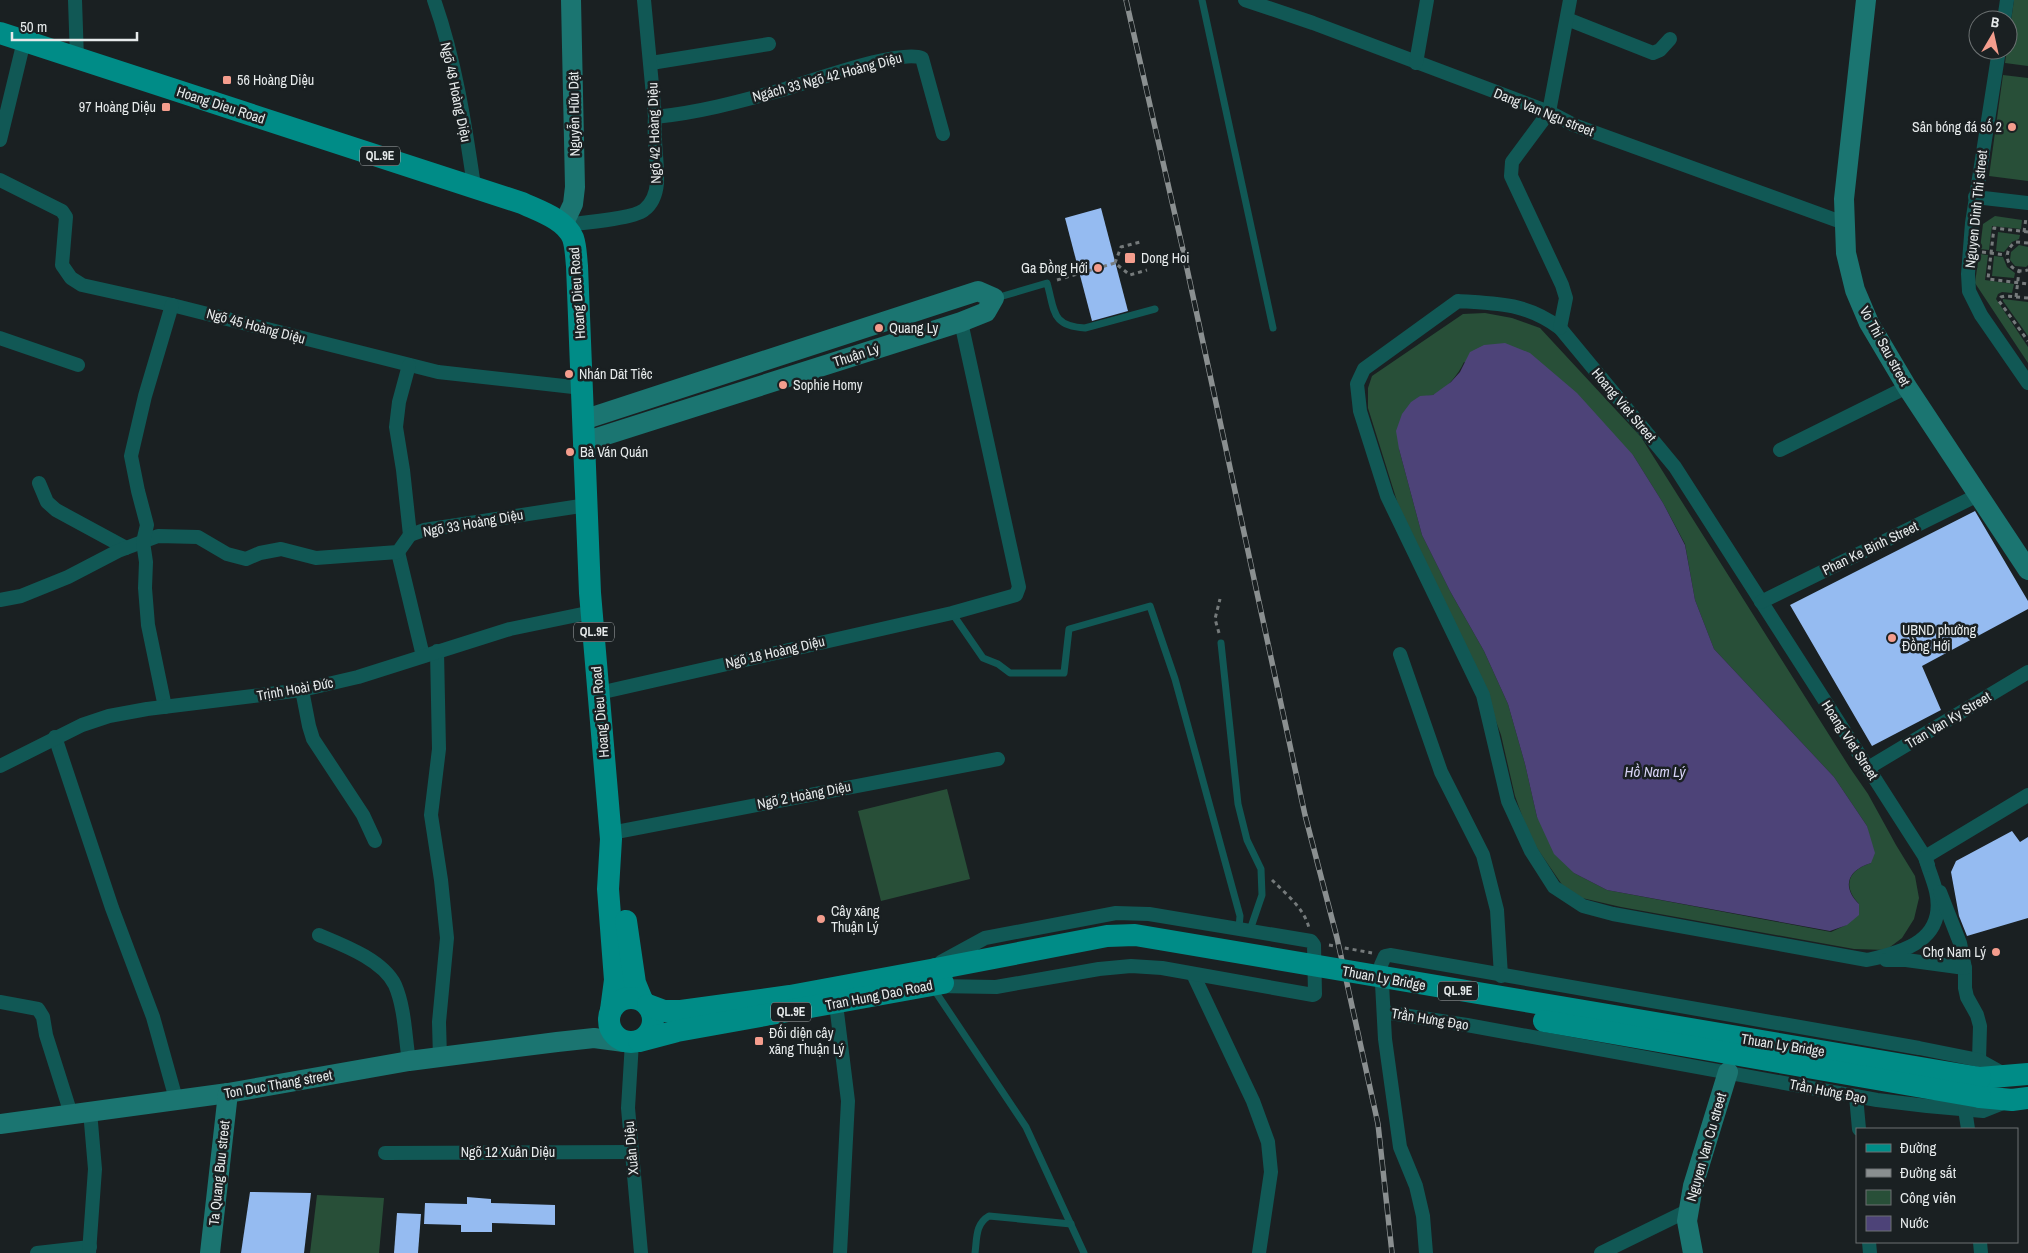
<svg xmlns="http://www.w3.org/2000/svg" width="2028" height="1253" font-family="'Archivo Narrow',sans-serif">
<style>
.green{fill:#284f38;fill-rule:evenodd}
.water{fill:#4d4378}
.building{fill:#95bbf1}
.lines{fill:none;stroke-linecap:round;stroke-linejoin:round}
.path{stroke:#757a7b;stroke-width:3;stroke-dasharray:4 4;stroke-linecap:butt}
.lane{stroke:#115855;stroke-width:7}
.street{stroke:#115855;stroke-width:14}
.secondary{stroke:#1b7571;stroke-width:20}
.primary{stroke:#008c87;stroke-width:22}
.rail-casing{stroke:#8a8f90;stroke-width:5.5}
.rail{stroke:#1a2022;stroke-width:4;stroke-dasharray:11;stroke-linecap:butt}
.primary-bridge{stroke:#008c87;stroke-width:22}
.poi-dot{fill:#f49d8d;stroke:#1a2022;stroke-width:2}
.labels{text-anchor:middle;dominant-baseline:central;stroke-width:5;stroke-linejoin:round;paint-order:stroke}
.shield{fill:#1a2022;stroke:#a9adaf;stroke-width:1}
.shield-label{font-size:12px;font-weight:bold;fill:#e6eaeb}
.street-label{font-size:14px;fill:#e6eaeb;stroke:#1a2022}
.poi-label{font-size:14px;fill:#e6eaeb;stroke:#1a2022;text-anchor:start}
.water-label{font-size:15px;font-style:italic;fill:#d8d4f6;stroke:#1a2022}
</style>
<rect width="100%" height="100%" fill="#1a2022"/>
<g class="green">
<path d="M2014,0h14v66l-23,-3z"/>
<path d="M2003,75l25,3v103l-39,-5z"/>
<path d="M1995,216l27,4 -1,9 -29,-3 -3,24 -9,-1 3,-25z"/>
<path d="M1998,232l22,3 -1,4 -7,3 -8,10 -8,-1z"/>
<path d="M2019,245l9,2v18l-2,2 -11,-1 -5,-6 1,-8z"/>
<path d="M1979,254l9,1 -3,25 29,4 -2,9 -10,-1 -4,2 -2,5 32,48v16l-53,-80z"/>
<path d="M1994,256l9,1 4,10 8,6 -1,5 -22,-2z"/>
<path d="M2003,299l25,3v34l-25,-35z"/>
<path d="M1485,313l27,5 28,10 101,109 209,331 18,26 28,51 19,31 4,22 -5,21 -12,19 -16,12 -32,-1 -233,-42 -39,-9 -19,-12 -33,-48 -15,-42 -14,-61 -21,-58 -79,-163 -33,-106v-20l4,-12 91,-62zM1464,362l169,93 30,48 22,41 10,56 19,49 120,128 33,49 4,37c-23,7 -29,23 -12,41l-13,21 -15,7 -224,-42 -33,-17 -37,-56 -12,-53 -17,-60 -24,-53 -34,-60 -28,-56 -23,-86 21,-53c4,0 10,0 13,-1 13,-5 25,-20 31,-33z"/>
<path d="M947,789l23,90 -89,22 -23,-90z"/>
<path d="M317,1195l67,3 -5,55h-69z"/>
</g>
<path class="water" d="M1505,343l25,10 47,40 56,62 30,48 22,42 10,55 19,49 120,128 33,49 8,27 -4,10c-23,7 -30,23 -12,41v11l-12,10 -17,6 -223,-41 -33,-17 -20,-19 -17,-37 -12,-53 -17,-60 -24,-53 -34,-60 -28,-56 -23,-86 -3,-18 6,-17 9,-12 9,-6 13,-1 18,-13 9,-10 10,-20 14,-7z"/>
<g class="building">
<path d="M1101,208l27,103 -36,10 -27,-103z"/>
<path d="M1975,511l53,90v8l-106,57 19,44 -69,36 -82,-141z"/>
<path d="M2012,831l8,11 8,-5v81l-61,18 -8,-20 -8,-44 5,-11z"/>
<path d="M250,1192l61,1 -7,60h-63z"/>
<path d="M467,1197l24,2v4l64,2v20l-63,-2v9h-31v-7l-37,-1 1,-21 42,1z"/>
<path d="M397,1213l24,1 -3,39h-24z"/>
</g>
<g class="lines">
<g class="path">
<path d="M2024,232l2,-14"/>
<path d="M2028,232l-34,-4 -6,51 40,5"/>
<path d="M2028,243l-12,-1c-17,10 -7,34 12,28"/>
<path d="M1982,252l24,3"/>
<path d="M1115,263l6,-16 19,-5"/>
<path d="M1057,280l58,-17 15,12 17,-5"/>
<path d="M2016,297l3,-26"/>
<path d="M2028,298l-23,-2 -4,1 -2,4 29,40"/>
<path d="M1219,633l-4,-14 5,-20"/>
<path d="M1272,880c14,14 32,28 37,48"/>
<path d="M1329,945l43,8"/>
</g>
<g class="lane">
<path d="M1202,0l71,328"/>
<path d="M996,298l51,-15c8,28 4,43 38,45l70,-19"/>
<path d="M952,613l31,45 15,6 12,9h54l5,-44 81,-23 25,73 65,237 -1,12"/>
<path d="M1221,643l17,161 9,36 14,29 1,26 -12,35"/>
<path d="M933,988l93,139 58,126"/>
<path d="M975,1253c2,-14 0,-29 14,-37l82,8"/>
</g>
<g class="street">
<path d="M75,0l2,59"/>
<path d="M434,0c21,59 31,124 40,186"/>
<path d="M1245,0l68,23 236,89 25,13 270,98"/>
<path d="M1567,19l86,34 7,-3 10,-11"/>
<path d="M2004,20l3,-20"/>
<path d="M1999,50l-27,173 -4,51 1,17 12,24 47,68"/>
<path d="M651,63l118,-19"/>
<path d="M1416,63l11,-63"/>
<path d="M655,117c42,-4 83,-15 123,-26 27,-7 122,-43 144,-33l21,76"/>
<path d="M0,140l24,-99"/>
<path d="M0,180l62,31 4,6 -4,48 9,13 11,7 90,20 266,67 144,16"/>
<path d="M1975,197l53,6"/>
<path d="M563,225c17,-2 70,-6 81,-15 8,-6 12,-16 13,-27 1,-22 -4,-44 -2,-66l-11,-117"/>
<path d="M1458,301c42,3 68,2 102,27l115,139 250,390c3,11 8,22 11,34 11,49 -32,61 -69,69l-254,-46 -30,-8 -29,-19 -23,-36 -23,-50 -25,-106 -96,-199 -27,-85 -3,-27 7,-15z"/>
<path d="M1560,328l6,-30 -4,-13 -51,-109 1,-14 37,-50 21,-112"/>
<path d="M0,338l78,27"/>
<path d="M409,365l-10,37 -3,25 7,43 7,65"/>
<path d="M1780,450l127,-63"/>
<path d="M39,483l8,19 9,8 70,38"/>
<path d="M398,552l25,104"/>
<path d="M0,600l21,-4 47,-19 50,-26 40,-15 40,1 29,17 19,5 14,-6 21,-4 35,9 82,-6 12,-17 14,-5 163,-25"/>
<path d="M1761,602l217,-107"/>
<path d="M437,651l2,98 -8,66 10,65 6,58 -8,84 1,36"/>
<path d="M1400,654l41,118 42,83 14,55 4,66"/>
<path d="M302,690l7,36 4,13 50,76 12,26"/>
<path d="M599,693l353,-80 64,-18 3,-8 -58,-265"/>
<path d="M165,707l-17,-82 -3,-37 1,-26 -3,-20 4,-17 -9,-34 -7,-35 14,-60 27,-91"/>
<path d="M55,737l57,171 41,109 23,82"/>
<path d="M0,766l82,-41 27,-9 38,-7 155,-19 56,-13 152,-48 82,-17"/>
<path d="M1868,768l160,-96"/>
<path d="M611,833l387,-74"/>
<path d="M1928,865l-3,-8 103,-62"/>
<path d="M1940,892l20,51 5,25v20l2,9 10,18 3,11 -1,34"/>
<path d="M319,935c24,10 64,25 76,50 10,23 10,52 14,76"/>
<path d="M1886,960h20l59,8"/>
<path d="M1193,974l60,127 15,41 3,30 -12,81"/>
<path d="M936,986l60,1 103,-18 32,-3 31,2 151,27 2,-1 -1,-49 -3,-4 -162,-27 -33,-1 -131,25 -44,24"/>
<path d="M0,1002l38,7 5,8 3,18 25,79"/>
<path d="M836,1004l12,97 -8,152"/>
<path d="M1384,1012l83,13 410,75 50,6 56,5 20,-8"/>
<path d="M632,1042l-4,66 13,145"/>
<path d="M1856,1096l3,33"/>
<path d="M1965,1109l3,20"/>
<path d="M385,1153l247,-1"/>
<path d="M1869,1242l1,11"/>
<path d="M1980,1242l1,11"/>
<path d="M37,1253l53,-6"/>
<path d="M89,1253l6,-84 -5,-58"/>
<path d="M1426,1253l-3,-37 -7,-30 -16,-39 -15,-108 -4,-74 4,-9 5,-1 529,93 60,12 25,14"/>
<path d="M1601,1253l88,-43"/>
</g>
<g class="secondary">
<path d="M1866,0l-22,199 2,54 9,37 14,33 38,64 121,183"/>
<path d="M563,225l10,-21 2,-17 -4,-187"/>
<path d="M583,420l395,-129 16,7 -8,14 -25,10 -377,120"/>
<path d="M0,1124l228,-31 181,-32 148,-19 37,-4 30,4"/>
<path d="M210,1253l18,-160"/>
<path d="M1693,1253l-6,-32 6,-35 35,-114"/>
</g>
<g class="primary">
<path d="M0,33l522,170c17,8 43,16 51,35 3,9 3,19 4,28l13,327 21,246 -3,50 7,91 -4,30"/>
<path d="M626,921l9,62 7,17"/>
<circle cx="631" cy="1020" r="22"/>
<path d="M648,1005l16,6h17l109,-15 146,-27"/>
<path d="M639,1041l38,-10 266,-48"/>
<path d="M1980,1078l48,-4"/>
<path d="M1980,1097l32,3 16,-2"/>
</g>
<defs>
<path id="rail" d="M1126,0l57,250 122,565 32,123 41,186 14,129"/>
</defs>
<use href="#rail" class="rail-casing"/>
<use href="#rail" class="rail"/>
<g class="primary-bridge">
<path d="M936,969l171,-33 28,-1 845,143"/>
<path d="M1544,1021l436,76"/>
</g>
</g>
<g class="poi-dot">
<rect x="222" y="75" width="10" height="10" rx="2.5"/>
<rect x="161" y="102" width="10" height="10" rx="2.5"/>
<circle cx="2012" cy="127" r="5"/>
<rect x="1124" y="252" width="12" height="12" rx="2.5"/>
<circle cx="1098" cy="268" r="5"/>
<circle cx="879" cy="328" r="5"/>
<circle cx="569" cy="374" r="5"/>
<circle cx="783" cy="385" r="5"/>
<circle cx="570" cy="452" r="5"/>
<circle cx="1892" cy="638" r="5"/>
<circle cx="821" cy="919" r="5"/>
<circle cx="1996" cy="952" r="5"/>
<rect x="754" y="1036" width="10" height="10" rx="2.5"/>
</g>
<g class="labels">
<g class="shield">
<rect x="360" y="146.5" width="40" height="19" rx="4"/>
<rect x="574" y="622.5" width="40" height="19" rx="4"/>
<rect x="1438" y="981.5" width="40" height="19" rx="4"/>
<rect x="771" y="1002.5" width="40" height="19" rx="4"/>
</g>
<g class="shield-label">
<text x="380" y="156">QL.9E</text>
<text x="594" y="632">QL.9E</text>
<text x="1458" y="991">QL.9E</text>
<text x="791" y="1012">QL.9E</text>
</g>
<g class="street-label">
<text transform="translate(827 77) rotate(-15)">Ngách 33 Ngõ 42 Hoàng Diệu</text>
<text transform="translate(456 92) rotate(78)">Ngõ 48 Hoàng Diệu</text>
<text transform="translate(221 105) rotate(18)">Hoang Dieu Road</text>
<text transform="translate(1544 112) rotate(22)">Dang Van Ngu street</text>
<text transform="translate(574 114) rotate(-91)">Nguyễn Hữu Dật</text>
<text transform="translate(654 133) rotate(-92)">Ngõ 42 Hoàng Diệu</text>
<text transform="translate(1976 209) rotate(-84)">Nguyen Dinh Thi street</text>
<text transform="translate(577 293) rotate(-94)">Hoang Dieu Road</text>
<text transform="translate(256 326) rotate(15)">Ngõ 45 Hoàng Diệu</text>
<text transform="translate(1885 346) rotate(61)">Vo Thi Sau street</text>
<text transform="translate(856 355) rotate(-18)">Thuận Lý</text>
<text transform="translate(1624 405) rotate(50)">Hoang Viet Street</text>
<text transform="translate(473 523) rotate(-10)">Ngõ 33 Hoàng Diệu</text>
<text transform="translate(1870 548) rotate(-26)">Phan Ke Binh Street</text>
<text transform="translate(775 652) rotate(-13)">Ngõ 18 Hoàng Diệu</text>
<text transform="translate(295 689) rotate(-10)">Trịnh Hoài Đức</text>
<text transform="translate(600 712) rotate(-95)">Hoang Dieu Road</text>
<text transform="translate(1948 720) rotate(-31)">Tran Van Ky Street</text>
<text transform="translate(1850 740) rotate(57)">Hoang Viet Street</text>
<text transform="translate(804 795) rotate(-11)">Ngõ 2 Hoàng Diệu</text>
<text transform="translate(1384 978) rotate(10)">Thuan Ly Bridge</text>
<text transform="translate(879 995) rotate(-11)">Tran Hung Dao Road</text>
<text transform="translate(1430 1019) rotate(9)">Trần Hưng Đạo</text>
<text transform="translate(1783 1045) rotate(9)">Thuan Ly Bridge</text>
<text transform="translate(278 1084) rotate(-10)">Ton Duc Thang street</text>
<text transform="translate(1828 1091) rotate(11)">Trần Hưng Đạo</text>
<text transform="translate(1706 1147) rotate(-74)">Nguyen Van Cu street</text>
<text transform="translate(631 1148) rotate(-95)">Xuân Diệu</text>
<text x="508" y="1152">Ngõ 12 Xuân Diệu</text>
<text transform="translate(219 1173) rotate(-84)">Ta Quang Buu street</text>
</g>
<g class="poi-label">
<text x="237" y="80">56 Hoàng Diệu</text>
<text x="156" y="107" text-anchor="end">97 Hoàng Diệu</text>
<text x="2002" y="127" text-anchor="end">Sân bóng đá số 2</text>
<text x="1141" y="258">Dong Hoi</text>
<text x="1088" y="268" text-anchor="end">Ga Đồng Hới</text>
<text x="889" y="328">Quang Ly</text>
<text x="579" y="374">Nhán Dăt Tiêc</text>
<text x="793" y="385">Sophie Homy</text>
<text x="580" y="452">Bà Ván Quán</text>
<text x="1902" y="630">UBND phường<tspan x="1902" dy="16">Đồng Hới</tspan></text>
<text x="831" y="911">Cây xăng<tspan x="831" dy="16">Thuận Lý</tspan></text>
<text x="1986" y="952" text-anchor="end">Chợ Nam Lý</text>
<text x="769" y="1033">Đối diện cây<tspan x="769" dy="16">xăng Thuận Lý</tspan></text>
</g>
<g class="water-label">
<text x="1655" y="771">Hồ Nam Lý</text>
</g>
</g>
<rect x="1856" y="1128" width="162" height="115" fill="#1a2022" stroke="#6c7172"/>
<rect x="1866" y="1144" width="25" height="8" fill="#008c87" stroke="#6c7172"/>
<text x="1900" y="1153" font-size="15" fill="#e6eaeb">Đường</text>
<rect x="1866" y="1169" width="25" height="8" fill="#8a8f90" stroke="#6c7172"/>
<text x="1900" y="1178" font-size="15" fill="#e6eaeb">Đường sắt</text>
<rect x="1866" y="1190" width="25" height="15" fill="#284f38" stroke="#6c7172"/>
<text x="1900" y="1203" font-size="15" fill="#e6eaeb">Công viên</text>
<rect x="1866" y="1216" width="25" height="15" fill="#4d4378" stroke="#6c7172"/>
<text x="1900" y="1228" font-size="15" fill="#e6eaeb">Nước</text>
<g transform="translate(1993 35) rotate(9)"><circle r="24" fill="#1a2022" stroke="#6c7172"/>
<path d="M0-4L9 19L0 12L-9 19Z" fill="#f49d8d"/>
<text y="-8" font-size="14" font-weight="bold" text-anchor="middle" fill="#e6eaeb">B</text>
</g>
<path d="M12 32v8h125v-8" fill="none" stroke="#e6eaeb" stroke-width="2.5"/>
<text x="20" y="32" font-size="15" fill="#e6eaeb" stroke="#1a2022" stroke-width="4" paint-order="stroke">50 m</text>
</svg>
